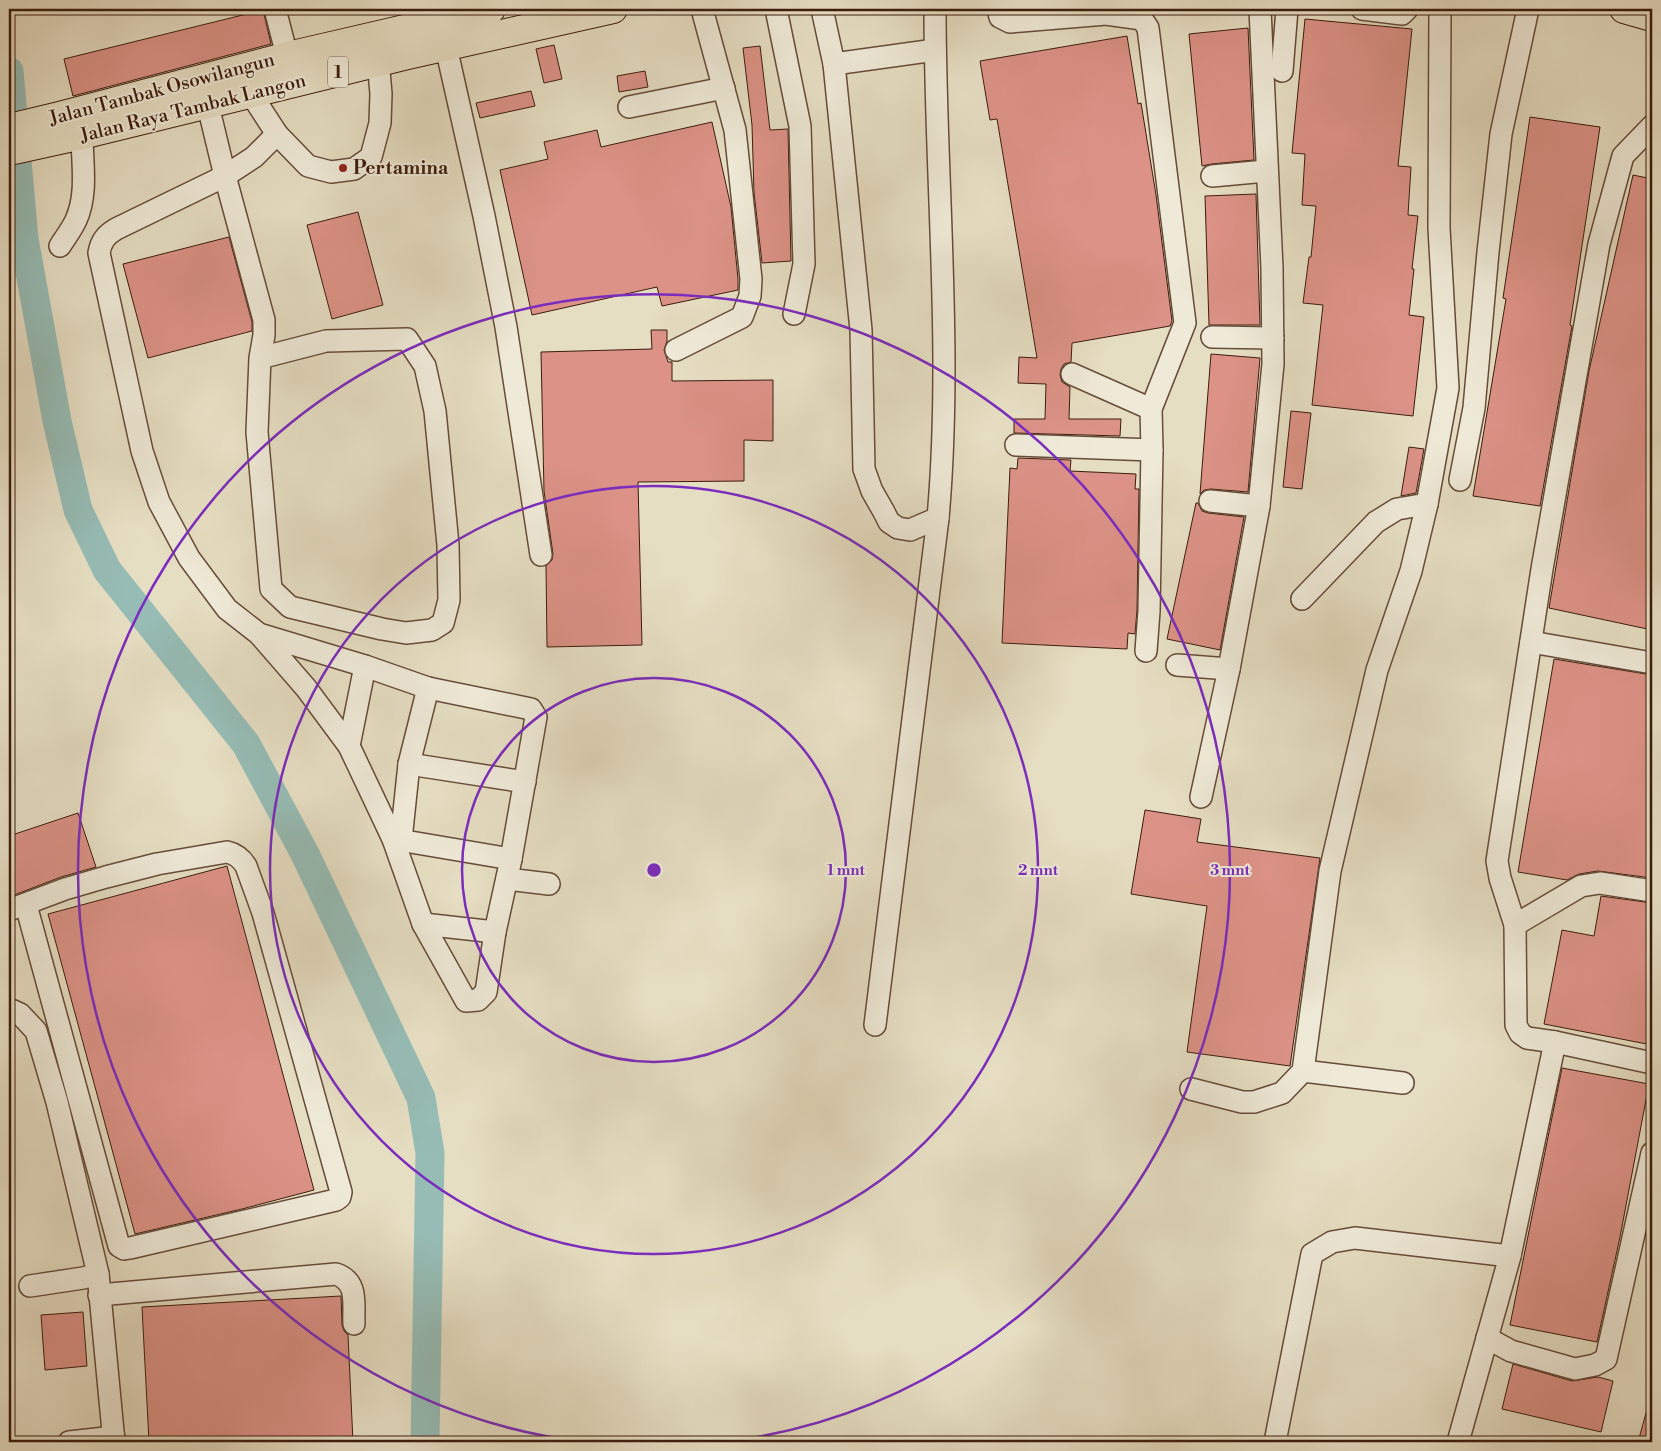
<svg xmlns="http://www.w3.org/2000/svg" width="1661" height="1451" font-family="'Libre Bodoni',serif">
<style>
.lines{fill:none;stroke-linecap:round;stroke-linejoin:round}
.river{stroke:#96bcb5;stroke-width:29}
.building{fill:#dc9287;stroke:#3c1c0c}
.minor-casing{stroke:#664c3a;stroke-width:24}
.highway-casing{stroke:#3c1c0c;stroke-width:30}
.minor{stroke:#efead8;stroke-width:21}
.highway{stroke:#e6dec3;stroke-width:28}
.ring{fill:none;stroke:#7b2cbf;stroke-width:2.5}
.poi-dot{fill:#8f2418;stroke:#efead8;stroke-width:2}
.labels{text-anchor:middle;dominant-baseline:central;stroke-width:4;stroke-linejoin:round;paint-order:stroke}
.shield{fill:#efead8;stroke:#725a49;stroke-width:1}
.shield-label{font-size:18px;font-weight:bold;fill:#3c1c0c}
.street-label{font-size:19px;fill:#3c1c0c;stroke:#efead8}
.poi-label{font-size:19px;font-weight:bold;fill:#3c1c0c;stroke:#efead8;text-anchor:start}
.centre{fill:#7b2cbf;stroke:#efead8;stroke-width:2.5}
.ring-label{font-size:15px;text-anchor:middle;font-weight:bold;fill:#7b2cbf;stroke:#efead8;stroke-width:4;stroke-linejoin:round;paint-order:stroke}
</style>
<rect width="100%" height="100%" fill="#e6dec3"/>
<filter id="stains"><feTurbulence type="fractalNoise" baseFrequency=".004" numOctaves="4"/><feColorMatrix values="0 0 0 0 .2 0 0 0 0 .09 0 0 0 0 .02 0 0 0 .5 -.17"/></filter>
<radialGradient id="worn" r=".72"><stop offset=".6" stop-color="#630" stop-opacity="0"/><stop offset="1" stop-color="#630" stop-opacity=".3"/></radialGradient>
<g class="lines">
<path class="river" d="M9,71l15,168 33,182 21,89 29,60 139,174 59,110 116,244 9,55 -5,289"/>
</g>
<g class="building">
<path d="M263,10l8,34 -198,52 -9,-37z"/>
<path d="M1305,19l107,10 -14,137 13,1 -3,48 10,1 -6,53h2l-5,46 15,2 -11,99 -101,-11 11,-100 -20,-2 6,-46h2l5,-51 -14,-1 3,-51 -13,-1z"/>
<path d="M1248,28l6,132 -43,4 -9,2 -13,-132z"/>
<path d="M1127,36l11,68 3,-1 15,92 16,126 -2,5 -98,17 -1,19 -7,2 -3,5 -1,6 2,7 8,5 -1,32h52l-1,17 -106,-3v-14h31l1,-35 -28,-1 1,-26 18,1 -40,-239 -7,1 -10,-59z"/>
<path d="M554,45l8,34 -18,4 -8,-34z"/>
<path d="M760,46l10,84 18,-1 3,132 -29,2 -8,-71 -2,-67 -9,-77z"/>
<path d="M645,71l3,16 -29,5 -2,-16z"/>
<path d="M531,91l4,15 -55,12 -4,-15z"/>
<path d="M1530,117l70,10 -30,198 2,1 -32,180 -67,-10 33,-197 -3,-1z"/>
<path d="M712,122l19,85 7,72v11l-76,16 -5,-19 -125,28 -32,-145 48,-11 -4,-17 53,-12 4,17z"/>
<path d="M1633,175l19,4v451l-103,-22 40,-237z"/>
<path d="M1256,194l4,131h-51l-4,-129z"/>
<path d="M358,212l25,93 -51,14 -25,-94z"/>
<path d="M229,237l23,85v9l-104,27 -25,-94z"/>
<path d="M651,330h16v11l-3,9 4,12h4v19l101,-1v61l-29,-1v41l-106,1 4,163 -95,2 -1,-81 6,-6 1,-6 -9,-63 -3,-139 111,-3z"/>
<path d="M1211,354l49,4 -12,134 -37,-3 -7,1 -4,4z"/>
<path d="M1291,411l20,2 -9,76 -19,-2z"/>
<path d="M1409,447l15,2 -8,44 -15,3z"/>
<path d="M1018,458l53,2 -1,11 66,3 -1,15h4l-2,121 -2,24 -7,-1 -1,16 -125,-6 8,-175 7,1z"/>
<path d="M1196,503h2l4,8 6,2 36,4 -24,133 -53,-11z"/>
<path d="M1554,659l98,16v203l-54,-7 -19,3 -12,6 -49,-8z"/>
<path d="M1145,810l56,9 -4,23 123,16 -30,208 -103,-14 20,-146 -76,-12z"/>
<path d="M78,813l18,54 -35,10 -52,20v-61z"/>
<path d="M227,866l87,324 -72,19 -107,25 -87,-320z"/>
<path d="M1601,896l51,7v142l-108,-21 18,-94 32,6z"/>
<path d="M1562,1068l87,16 -29,153 -23,105 -87,-17z"/>
<path d="M341,1296l1,29 2,6 4,4 5,107h-204l-7,-135z"/>
<path d="M83,1312l4,54 -42,4 -4,-55z"/>
<path d="M1513,1364l59,17 26,-4 15,4 -12,51 -99,-23z"/>
<path d="M1648,1406h4v36h-14z"/>
</g>
<g class="lines">
<defs>
<g id="minor">
<path d="M275,9l16,62"/>
<path d="M776,9l24,117 4,138 -10,50"/>
<path d="M822,9l12,55 101,-14"/>
<path d="M998,9l2,8 10,5 96,-8 36,5 6,9 37,295 -34,86 1,41 -3,161 -3,40"/>
<path d="M1362,9l40,5 5,-5"/>
<path d="M446,47l38,169 22,111 35,228"/>
<path d="M834,64l27,266 3,139 8,22 12,21 5,10 9,6 12,2 28,-12"/>
<path d="M1282,71l5,-62"/>
<path d="M247,81l4,13 26,40 31,32 23,6 23,-3 17,-12 9,-34 1,-29 -4,-47"/>
<path d="M204,89l21,87 -109,53c-10,6 -15,12 -17,24l43,198 17,51 30,56 38,51 32,25 47,54 43,58 44,93 30,85 43,77 12,-1 8,-8 9,-60 16,-73 25,-142 -5,-8 -103,-21 -63,-22 -106,-32"/>
<path d="M629,107l95,-19"/>
<path d="M1652,126l-29,30 -24,88 -57,325 -45,292 3,17 15,47 66,-39 19,-3 52,8"/>
<path d="M1212,176l54,-5"/>
<path d="M60,246c5,-8 12,-17 16,-26 12,-26 6,-58 6,-85"/>
<path d="M1212,337l61,1"/>
<path d="M676,350l66,-33 8,-21 1,-17 -16,-149 -33,-121"/>
<path d="M260,358l66,-17 81,-2 18,27 10,45 13,134 1,55 -6,23 -11,7 -26,3 -24,-4 -92,-22 -19,-18 -14,-157 3,-74 4,-23v-15l-39,-144 29,-19 23,-23"/>
<path d="M1072,374l79,35"/>
<path d="M1016,445l136,5"/>
<path d="M1460,480l14,-72 14,-156 13,-118 27,-125"/>
<path d="M1210,501l49,5"/>
<path d="M1302,599l74,-77 21,-13 30,-5"/>
<path d="M1531,642l121,21"/>
<path d="M1177,665l52,4"/>
<path d="M349,746l16,-80"/>
<path d="M409,764l116,18"/>
<path d="M1201,797l28,-128 30,-163 14,-142 -1,-96 -12,-259"/>
<path d="M393,839l118,20"/>
<path d="M401,840l8,-76 19,-76"/>
<path d="M507,879l42,5"/>
<path d="M9,910l56,-21 41,-12 51,-13 70,-12c9,2 14,6 19,14l17,47 78,279 -1,5 -4,3 -206,48 -6,1 -5,-3 -93,-341"/>
<path d="M423,924l72,8"/>
<path d="M1515,925l1,100 4,8 7,5 28,4 97,21"/>
<path d="M9,1009l11,5 16,17 21,71 41,172 16,168"/>
<path d="M875,1025l63,-507c15,-169 -3,-340 -3,-509"/>
<path d="M1303,1071l100,12"/>
<path d="M1191,1089l51,13h12l28,-9 21,-22 27,-200 47,-201 34,-99 16,-67 21,-116 -9,-160 1,-219"/>
<path d="M30,1286l53,-8 15,-4"/>
<path d="M99,1295l237,-21c23,8 17,30 18,50"/>
<path d="M1487,1338l24,13 64,18 20,-4 11,-6 46,-206"/>
<path d="M69,1442l45,-5"/>
<path d="M1275,1442l37,-188 20,-12 23,-4 155,18"/>
<path d="M1458,1442l52,-186 45,-214"/>
</g>
<g id="highway">
<path d="M1624,9l28,8"/>
<path d="M9,128l50,-12 229,-60 203,-47"/>
<path d="M9,151l73,-16 326,-80 205,-46"/>
</g>
</defs>
<use href="#minor" class="minor-casing"/>
<use href="#highway" class="highway-casing"/>
<use href="#minor" class="minor"/>
<use href="#highway" class="highway"/>
</g>
<g class="ring">
<circle cx="654" cy="870" r="192"/>
<circle cx="654" cy="870" r="384"/>
<path d="M584 1442A576 576 0 1 1 724 1442"/>
</g>
<circle class="poi-dot" cx="343" cy="168" r="5"/>
<g class="labels">
<rect class="shield" x="328" y="56.5" width="20" height="31" rx="4"/>
<g class="shield-label">
<text x="338" y="72">1</text>
</g>
<g class="street-label">
<text transform="translate(162 89) rotate(-15)">Jalan Tambak Osowilangun</text>
<text transform="translate(193 108) rotate(-14)">Jalan Raya Tambak Langon</text>
</g>
<g class="poi-label">
<text x="353" y="168">Pertamina</text>
</g>
</g>
<circle cx="654" cy="870" r="8" class="centre"/>
<g class="ring-label">
<text x="846" y="875">1 mnt</text>
<text x="1038" y="875">2 mnt</text>
<text x="1230" y="875">3 mnt</text>
</g>
<rect width="1661" height="1451" fill="none" stroke="#e6dec3" stroke-width="30"/>
<rect x="10" y="10" width="1641" height="1431" fill="none" stroke="#3c1c0c" stroke-width="2.5"/>
<rect x="15" y="15" width="1631" height="1421" fill="none" stroke="#3c1c0c"/>
<rect width="100%" height="100%" filter="url(#stains)"/>
<rect width="100%" height="100%" fill="url(#worn)"/>
</svg>
